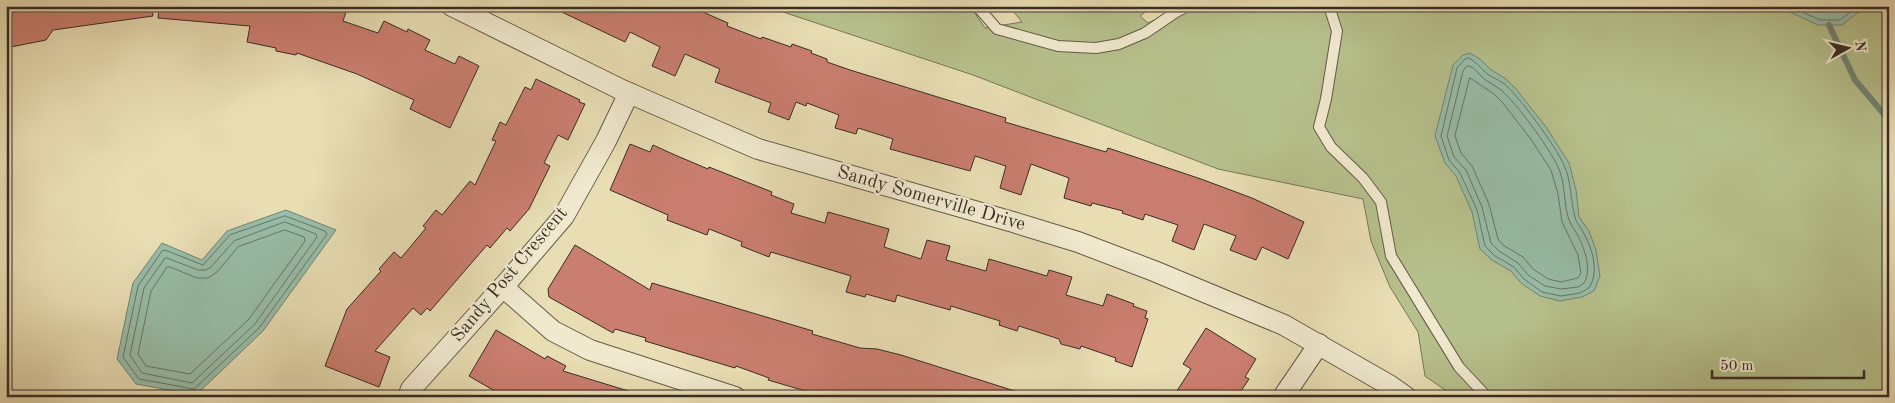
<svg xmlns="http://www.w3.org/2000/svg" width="1895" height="403" font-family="'Old Standard TT',serif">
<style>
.green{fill:#b6c08c;stroke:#787658}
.water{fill:#98bda8;stroke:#728374}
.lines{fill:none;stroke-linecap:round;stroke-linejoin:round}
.shore{stroke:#687566;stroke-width:1}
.stream{stroke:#728374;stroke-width:6}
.building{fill:#ca7e6f;stroke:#392d25}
.service-casing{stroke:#655948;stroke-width:12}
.minor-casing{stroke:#655948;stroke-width:22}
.service{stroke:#f0e9ce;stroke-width:10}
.minor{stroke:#f0e9ce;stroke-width:20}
.labels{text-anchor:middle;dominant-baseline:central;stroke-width:4.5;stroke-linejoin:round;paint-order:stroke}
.street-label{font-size:19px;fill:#392d25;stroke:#f0e9ce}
</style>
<rect width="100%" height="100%" fill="#e8ddb3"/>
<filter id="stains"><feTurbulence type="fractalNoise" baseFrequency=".004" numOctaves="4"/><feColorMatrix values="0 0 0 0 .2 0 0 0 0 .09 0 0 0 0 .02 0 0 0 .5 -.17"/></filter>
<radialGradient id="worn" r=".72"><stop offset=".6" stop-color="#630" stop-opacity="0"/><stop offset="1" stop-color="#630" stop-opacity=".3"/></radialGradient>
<path class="green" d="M765,6h205l15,22 37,-6 -13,-16h144l-13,10 8,7 38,-17h703v391h-434l-30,-21 -7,-44 -28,-45 -19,-46 -8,-42 -145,-30 -245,-94z"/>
<g class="water">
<path d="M1777,6h89l-24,19h-24z"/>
<path d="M1470,53l10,6 10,10 16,10 10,10 30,38 23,36 7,27 3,27 10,14 7,19 4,26 -6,15 -12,6 -22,4 -20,-5 -19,-13 -10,-12 -19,-11 -12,-11 -8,-37 -16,-36 -11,-13 -10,-27 18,-71 10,-10z"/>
<path d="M286,210l50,20 -73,101 -67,64 -60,-11 -19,-25 16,-76 29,-40 40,17 25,-29z"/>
</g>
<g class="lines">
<g class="shore">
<path d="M1789,6l31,14h20l18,-14"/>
<path d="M1469,58c7,4 11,9 17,15 5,4 11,6 17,10 15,11 53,64 61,82 8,17 6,35 11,52 1,6 7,11 9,17 9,16 15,38 5,54l-9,5 -19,3 -19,-4 -18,-13 -10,-12 -19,-11 -10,-10 -8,-36 -17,-37 -11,-13 -8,-24 16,-68 8,-9z"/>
<path d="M1467,66c7,0 10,6 15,11 5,5 13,8 19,13 17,15 47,56 57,77 8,16 5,36 11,53 2,6 7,11 9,16 7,13 14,34 6,47l-6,4 -17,2 -16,-3 -17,-11 -10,-12 -19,-12 -8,-8 -9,-36 -16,-37 -12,-13 -7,-21 16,-65z"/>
<path d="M1470,78l24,16 8,8 28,36 21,32 7,24 4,28 16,33 3,18 -3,5 -17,4 -13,-3 -15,-10 -10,-12 -20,-12 -5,-6 -9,-35 -17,-38 -11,-13 -6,-17z"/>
<path d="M285,216l40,15 2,3 -68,94 -65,61 -55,-10 -16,-22 15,-71 24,-35 3,-1 38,15 27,-30z"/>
<path d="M285,222l31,12 1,3 -62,87 -63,59 -50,-10 -12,-18 14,-67 21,-30h2l31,12h8l5,-3 23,-26z"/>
<path d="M285,230l19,7 1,4 -56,78 -59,55 -44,-8 -8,-12 13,-63 16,-24h3l27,11h11l9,-6 21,-25z"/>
</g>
<path class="stream" d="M1829,25l26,55 34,40"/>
</g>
<g class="building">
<path d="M6,6h146l1,10 -100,14 -7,10 -40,8z"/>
<path d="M159,6h189l-5,15 35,12 6,-12 23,11 1,-3 22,11 -5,10 30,14 4,-8 20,10 -29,62 -40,-19 4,-9 -57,-26 -60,-21 -1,2 -20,-4v-3l-29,-6 3,-16 -92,-8z"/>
<path d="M549,6h140l39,17 -1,3 34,13 1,-2 29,10 1,-3 20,7 -1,2 16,6v3l23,8 156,48 -1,4 101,30 2,-4 93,31 51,19 52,24 -16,37 -26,-12 -6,13 -26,-10 6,-14 -32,-12 -10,26 -22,-9 6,-16 -33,-11 -2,6 -21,-7 1,-2 -31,-8 -1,3 -27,-8 5,-20 -38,-14 -10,31 -21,-7 6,-22 -31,-10 -5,15 -80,-22 3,-10 -35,-11 -2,6 -21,-6 4,-13 -32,-12 -1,3 -10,-4 -7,18 -21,-8 3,-9 -56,-21 5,-13 -35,-15 -10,22 -23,-10 8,-19 -30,-15 -5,10z"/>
<path d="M536,79l44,21 -1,2 6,2 -17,36 -10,-5 -14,28 6,3 -21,43 -19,22 -3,-3 -17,20 -3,-3 -57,66 -3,-3 -6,7 -8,-7 -38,43 15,6 -11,30 -54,-21 22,-57 34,-38 -2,-2 15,-17 7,6 25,-30 -3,-2 13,-16 6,5 28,-34 5,4 21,-44 -4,-1 8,-18 6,3 19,-38 6,3z"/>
<path d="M630,144l20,8 3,-7 22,10 33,14 1,-2 63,25 -1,3 23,9 -3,9 34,10 3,-11 61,17 -5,18 37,12 6,-19 23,6 -4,14 40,11 3,-12 58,17 2,-6 23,7 -6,18 37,11 4,-12 27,10 -1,2 14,5 -2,7 3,1 -16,48 -17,-6 1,-3 -35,-12 -1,3 -19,-5 -2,-5 -40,-13 -2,5 -18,-6 1,-4 -49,-15 -1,4 -53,-15 -2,7 -29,-8 -1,3 -19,-5 5,-16 -80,-24 -2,5 -28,-11 1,-4 -33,-13 -2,6 -40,-15 1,-5 -58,-25z"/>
<path d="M575,245l75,45 2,-7 161,48 -1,3 48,14 17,1 24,6 120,38 -1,4h-194l-58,-17 1,-2 -33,-12 -1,2 -90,-27 1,-3 -31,-9 -2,4 -64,-36 -1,-8z"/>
<path d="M1206,328l50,31 -11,18 4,2 -12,18h-64l18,-28 -8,-5z"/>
<path d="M496,330l49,29 2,-3 19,10 -3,5 72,22 -1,4h-129l-36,-21z"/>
</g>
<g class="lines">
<defs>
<g id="service">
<path d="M977,6l20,23 61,17 38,2 23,-4 26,-11 31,-21 12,-6"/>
<path d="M1329,6l8,25 -11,68 -7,28 12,20 32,31 18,24 10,54 68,111 28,30"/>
</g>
<g id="minor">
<path d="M452,6l170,84 136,59 255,73 65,20 76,29 130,54 105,60 17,12"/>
<path d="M503,287l50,44 37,19 145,47"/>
<path d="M408,397l3,-8 99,-110 54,-63 42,-75 23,-48"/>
<path d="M1283,397l36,-53"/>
</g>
</defs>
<use href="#service" class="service-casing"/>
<use href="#minor" class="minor-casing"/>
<use href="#service" class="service"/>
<use href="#minor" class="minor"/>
</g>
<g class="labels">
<g class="street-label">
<text transform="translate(931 199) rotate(16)">Sandy Somerville Drive</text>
<text transform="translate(510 275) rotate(-50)">Sandy Post Crescent</text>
</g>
</g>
<rect width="1895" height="403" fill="none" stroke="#e8ddb3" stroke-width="25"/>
<rect x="8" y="8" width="1880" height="388" fill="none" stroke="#392d25" stroke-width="2.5"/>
<rect x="12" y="12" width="1870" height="378" fill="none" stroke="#392d25"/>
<g transform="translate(1848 48) rotate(82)" stroke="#f0e9ce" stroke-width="4" paint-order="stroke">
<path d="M0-4L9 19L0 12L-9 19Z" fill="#392d25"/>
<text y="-8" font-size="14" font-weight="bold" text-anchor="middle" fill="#392d25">N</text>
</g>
<path d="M1712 370v8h152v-8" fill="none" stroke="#392d25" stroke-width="2.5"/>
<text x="1720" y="370" font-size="15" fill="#392d25" stroke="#f0e9ce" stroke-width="4" paint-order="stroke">50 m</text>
<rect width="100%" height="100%" filter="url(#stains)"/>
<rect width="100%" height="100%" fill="url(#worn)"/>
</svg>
